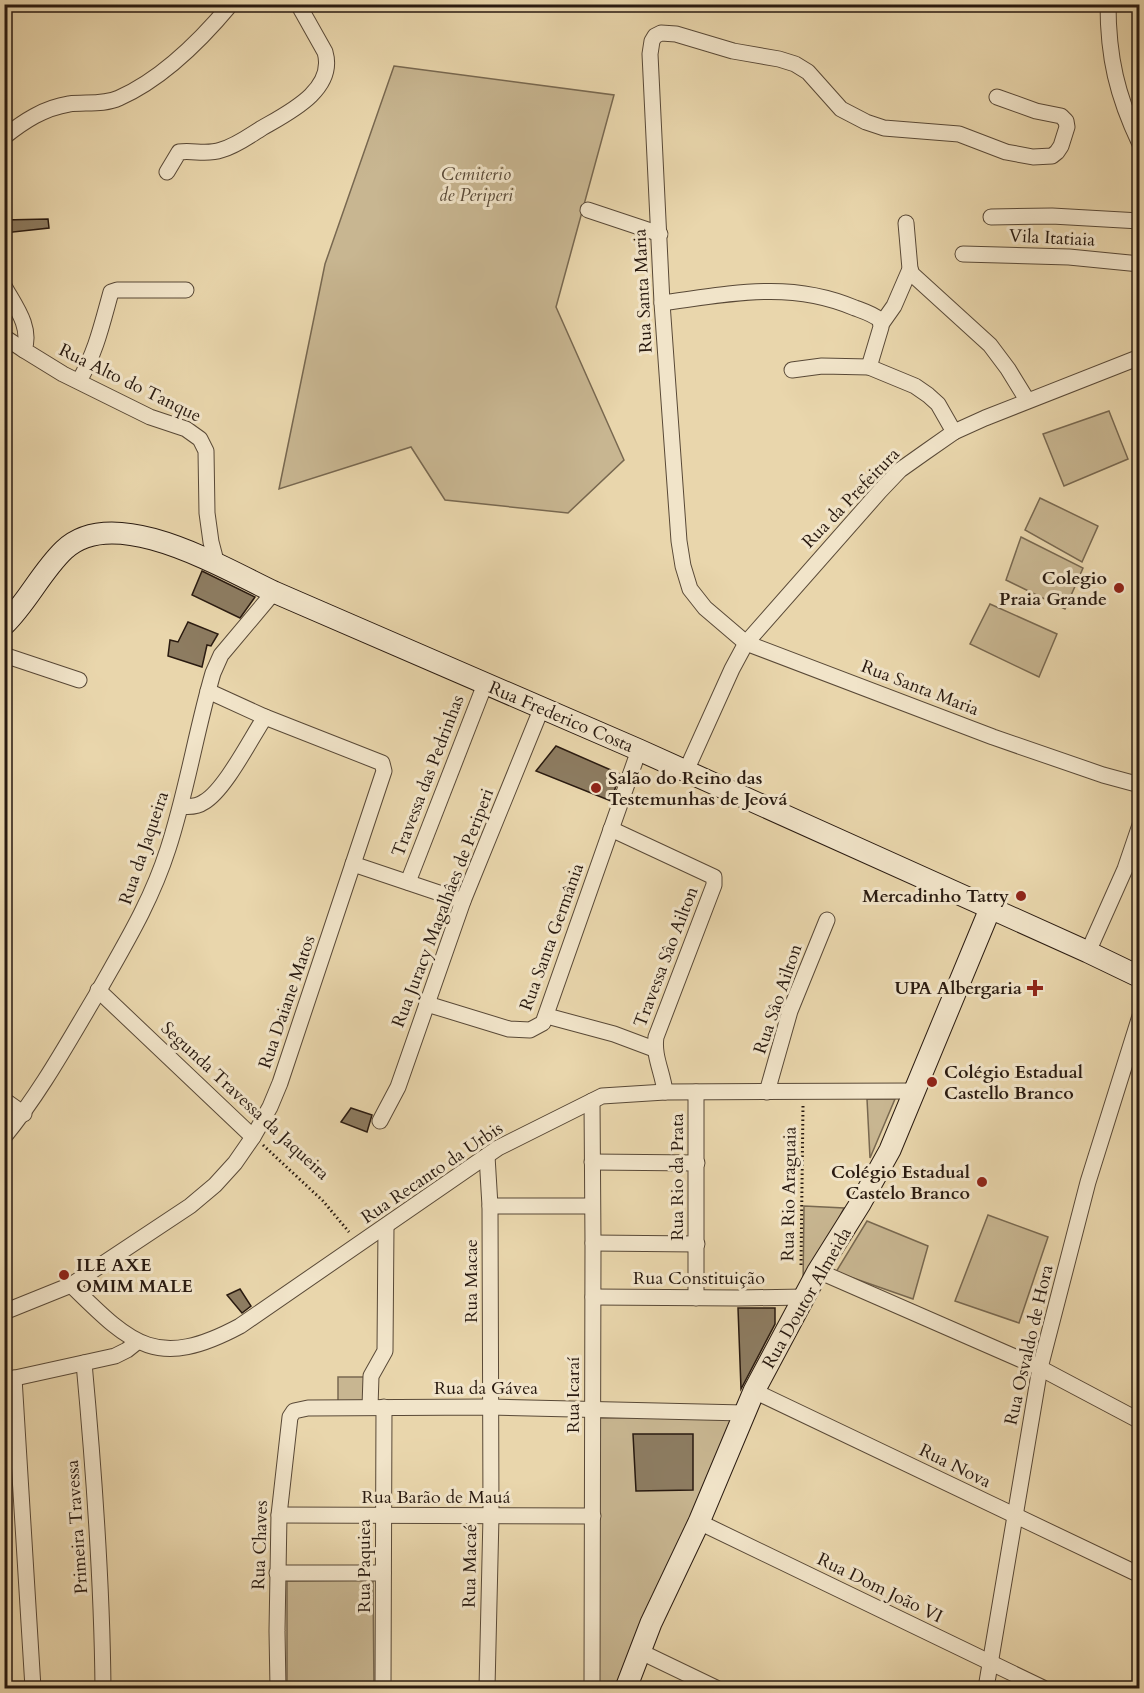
<svg xmlns="http://www.w3.org/2000/svg" width="1144" height="1693" font-family="Cardo,serif">
<style>
.green{fill:#c8b691;stroke:#786850;stroke-width:1.5}
.building{fill:#8d7c61;stroke:#291a10;stroke-width:1.5}
.lines{fill:none;stroke-linecap:round;stroke-linejoin:round}
.street-casing{stroke:#594937;stroke-width:17}
.secondary-casing{stroke:#291a10;stroke-width:23}
.path{stroke:#291a10;stroke-width:3;stroke-dasharray:1.5 3;stroke-linecap:butt}
.street{stroke:#f1e4c9;stroke-width:15}
.secondary{stroke:#f1e4c9;stroke-width:21}
.poi-dot{fill:#8f2418;stroke:#f1e4c9;stroke-width:2}
.labels{text-anchor:middle;dominant-baseline:central;stroke-width:6;stroke-linejoin:round;paint-order:stroke}
.park-label{font-size:18px;font-style:italic;fill:#594937;stroke:#f1e4c9}
.street-label{font-size:18px;fill:#291a10;stroke:#f1e4c9}
.poi-label{font-size:18px;font-weight:bold;fill:#291a10;stroke:#f1e4c9;text-anchor:end}
</style>
<rect width="100%" height="100%" fill="#e9d6ac"/>
<filter id="stains"><feTurbulence type="fractalNoise" baseFrequency=".00333" numOctaves="4"/><feColorMatrix values="0 0 0 0 .2 0 0 0 0 .09 0 0 0 0 .02 0 0 0 .5 -.17"/></filter>
<radialGradient id="worn" r=".72"><stop offset=".6" stop-color="#630" stop-opacity="0"/><stop offset="1" stop-color="#630" stop-opacity=".3"/></radialGradient>
<g class="green">
<path d="M394,66l220,29 -58,212 68,153 -56,53 -123,-13 -34,-53 -132,42 46,-225z"/>
<path d="M1109,411l19,48 -64,27 -21,-52z"/>
<path d="M1040,498l58,28 -16,36 -57,-32z"/>
<path d="M1021,537l62,31 -18,41 -59,-29z"/>
<path d="M990,604l67,30 -18,43 -69,-33z"/>
<path d="M867,1099h28l-25,59z"/>
<path d="M804,1206l40,2 -41,79z"/>
<path d="M988,1215l60,22 -29,86 -64,-22z"/>
<path d="M867,1221l61,25 -15,53 -77,-27z"/>
<path d="M338,1377h27l2,26 -29,2z"/>
<path d="M735,1416l-118,272h-19l1,-270z"/>
<path d="M373,1580l1,108h-87v-107z"/>
</g>
<g class="building">
<path d="M48,219l1,9 -45,5v-13z"/>
<path d="M202,571l53,26 -15,21 -48,-23z"/>
<path d="M188,622l30,12 -7,12 -4,-1 -5,22 -34,-11 2,-16 8,2z"/>
<path d="M556,746l64,28 -9,27 -75,-30z"/>
<path d="M351,1108l21,7 -5,17 -26,-10z"/>
<path d="M240,1289l11,17 -9,7 -15,-18z"/>
<path d="M738,1308h37v16l-34,65z"/>
<path d="M633,1434h60v56l-57,1z"/>
</g>
<g class="lines">
<defs>
<g id="street">
<path d="M1108,4c0,53 9,92 32,140"/>
<path d="M997,97l39,14 25,5 5,5 1,6 -6,19 -4,6 -5,4 -19,1 -27,-5 -47,-18 -75,-6 -18,-6 -25,-13 -33,-37 -13,-8 -16,-5 -46,-8 -57,-17 -15,-1 -6,3 -3,5 -2,13 12,249 17,238 4,25 7,23 15,19 41,35 247,94 110,38 37,10"/>
<path d="M4,137c20,-16 40,-29 65,-33 16,-2 35,1 50,-6 43,-19 82,-58 112,-94"/>
<path d="M167,172l12,-20c14,-2 28,3 42,-2 15,-4 28,-14 41,-22 26,-15 74,-38 63,-76l-27,-48"/>
<path d="M588,210l72,24"/>
<path d="M991,217l61,-1 88,5"/>
<path d="M963,254l106,3 71,7"/>
<path d="M910,269l2,5 78,71 18,24 19,31"/>
<path d="M4,286c11,20 28,41 20,64l39,24 87,43 36,12 14,10 6,12 1,62 4,29 6,23"/>
<path d="M662,303c67,-9 128,-23 193,5 8,3 18,6 25,12l1,7 -12,40"/>
<path d="M882,323l12,-17 16,-37 -4,-46"/>
<path d="M4,337l20,13"/>
<path d="M792,370l30,-4 47,1 46,19 13,9 10,9 16,28"/>
<path d="M79,381c17,-29 23,-57 32,-89l6,-2h69"/>
<path d="M4,655l75,25"/>
<path d="M686,771l46,-102 14,-26 134,-152 20,-21 24,-17 30,-21 31,-14 155,-61"/>
<path d="M181,806c8,1 16,1 23,-4 21,-12 47,-64 61,-85"/>
<path d="M611,829l103,48v8l-58,152c-3,19 7,36 9,55"/>
<path d="M353,864l110,37"/>
<path d="M408,882l77,-198"/>
<path d="M1088,952l37,-83 15,-44"/>
<path d="M98,990l155,147"/>
<path d="M427,1004l82,25 21,1 13,-7 96,-273"/>
<path d="M547,1016l67,18 40,15"/>
<path d="M767,1092l23,-81 37,-91"/>
<path d="M4,1100l20,14"/>
<path d="M592,1101l1,142 -1,445"/>
<path d="M380,1121l18,-34 65,-186 79,-194"/>
<path d="M4,1137c37,-45 64,-95 94,-145 27,-48 53,-90 70,-143 19,-58 28,-118 45,-176l8,-18 53,-63"/>
<path d="M487,1156l3,50 1,310 -4,172"/>
<path d="M592,1162l105,1"/>
<path d="M490,1206h102"/>
<path d="M593,1243l104,1"/>
<path d="M818,1271l222,97 100,53"/>
<path d="M71,1285c60,59 85,86 169,41l258,-178 104,-52 63,-4 249,-1"/>
<path d="M593,1297l145,1 67,-1"/>
<path d="M696,1298v-206"/>
<path d="M4,1312l67,-27 119,-79 25,-21 20,-22 18,-26 17,-30 10,-24 104,-312 -2,-8 -117,-46 -57,-26"/>
<path d="M84,1363c10,108 18,217 19,325"/>
<path d="M14,1378l19,310"/>
<path d="M6,1380l109,-24 12,-6 10,-8"/>
<path d="M754,1391l386,184"/>
<path d="M370,1407l1,-31 14,-25 1,-125"/>
<path d="M279,1515l314,1"/>
<path d="M699,1522l344,166"/>
<path d="M277,1573h106"/>
<path d="M639,1651l77,37"/>
<path d="M278,1688l-1,-57 2,-116 11,-98 4,-6 14,-3 182,-1 254,6"/>
<path d="M383,1688l1,-281"/>
<path d="M986,1688l54,-320 48,-186 52,-166"/>
</g>
<g id="secondary">
<path d="M4,625c23,-22 37,-53 60,-75 50,-48 159,18 210,42l365,158 449,202 52,25"/>
<path d="M626,1688l25,-65 48,-101 55,-131 64,-120 42,-67 30,-54 100,-241"/>
</g>
</defs>
<use href="#street" class="street-casing"/>
<use href="#secondary" class="secondary-casing"/>
<g class="path">
<path d="M263,1145l60,56 26,31"/>
<path d="M801,1265l2,-159"/>
</g>
<use href="#street" class="street"/>
<use href="#secondary" class="secondary"/>
</g>
<g class="poi-dot">
<circle cx="1119" cy="588" r="6"/>
<circle cx="596" cy="788" r="6"/>
<circle cx="1021" cy="896" r="6"/>
<path d="M1032 979h6v6h6v6h-6v6h-6v-6h-6v-6h6z"/>
<circle cx="932" cy="1082" r="6"/>
<circle cx="982" cy="1182" r="6"/>
<circle cx="64" cy="1275" r="6"/>
</g>
<g class="labels">
<g class="park-label">
<text x="476" y="174">Cemiterio<tspan x="476" dy="21">de Periperi</tspan></text>
</g>
<g class="street-label">
<text transform="translate(1052 238) rotate(3)">Vila Itatiaia</text>
<text transform="translate(643 291) rotate(-93)">Rua Santa Maria</text>
<text transform="translate(130 383) rotate(26)">Rua Alto do Tanque</text>
<text transform="translate(851 498) rotate(-46)">Rua da Prefeitura</text>
<text transform="translate(920 688) rotate(21)">Rua Santa Maria</text>
<text transform="translate(561 717) rotate(23)">Rua Frederico Costa</text>
<text transform="translate(428 776) rotate(-69)">Travessa das Pedrinhas</text>
<text transform="translate(144 848) rotate(-71)">Rua da Jaqueira</text>
<text transform="translate(443 908) rotate(-69)">Rua Juracy Magalhâes de Periperi</text>
<text transform="translate(552 937) rotate(-70)">Rua Santa Germânia</text>
<text transform="translate(666 957) rotate(-69)">Travessa Sâo Ailton</text>
<text transform="translate(778 999) rotate(-71)">Rua Sâo Ailton</text>
<text transform="translate(287 1002) rotate(-71)">Rua Daiane Matos</text>
<text transform="translate(245 1101) rotate(43)">Segunda Travessa da Jaqueira</text>
<text transform="translate(432 1173) rotate(-34)">Rua Recanto da Urbis</text>
<text transform="translate(677 1177) rotate(-90)">Rua Rio da Prata</text>
<text transform="translate(789 1194) rotate(-89)">Rua Rio Araguaia</text>
<text x="699" y="1278">Rua Constituição</text>
<text transform="translate(471 1281) rotate(-90)">Rua Macae</text>
<text transform="translate(807 1298) rotate(-60)">Rua Doutor Almeida</text>
<text transform="translate(1029 1345) rotate(-77)">Rua Osvaldo de Hora</text>
<text x="486" y="1388">Rua da Gávea</text>
<text transform="translate(573 1395) rotate(-90)">Rua Icaraí</text>
<text transform="translate(955 1466) rotate(26)">Rua Nova</text>
<text x="436" y="1497">Rua Barão de Mauá</text>
<text transform="translate(77 1527) rotate(-94)">Primeira Travessa</text>
<text transform="translate(260 1545) rotate(-88)">Rua Chaves</text>
<text transform="translate(364 1566) rotate(-90)">Rua Paquiea</text>
<text transform="translate(470 1566) rotate(-89)">Rua Macaé</text>
<text transform="translate(880 1588) rotate(26)">Rua Dom João VI</text>
</g>
<g class="poi-label">
<text x="1107" y="578">Colegio<tspan x="1107" dy="21">Praia Grande</tspan></text>
<text x="608" y="778" text-anchor="start">Salão do Reino das<tspan x="608" dy="21">Testemunhas de Jeová</tspan></text>
<text x="1009" y="896">Mercadinho Tatty</text>
<text x="1022" y="988">UPA Albergaria</text>
<text x="944" y="1072" text-anchor="start">Colégio Estadual<tspan x="944" dy="21">Castello Branco</tspan></text>
<text x="970" y="1172">Colégio Estadual<tspan x="970" dy="21">Castelo Branco</tspan></text>
<text x="76" y="1265" text-anchor="start">ILE AXE<tspan x="76" dy="21">OMIM MALE</tspan></text>
</g>
</g>
<rect width="1144" height="1693" fill="none" stroke="#e9d6ac" stroke-width="24"/>
<rect x="6" y="6" width="1132" height="1681" fill="none" stroke="#291a10" stroke-width="3"/>
<rect x="12" y="12" width="1120" height="1669" fill="none" stroke="#291a10" stroke-width="1.5"/>
<rect width="100%" height="100%" filter="url(#stains)"/>
<rect width="100%" height="100%" fill="url(#worn)"/>
</svg>
